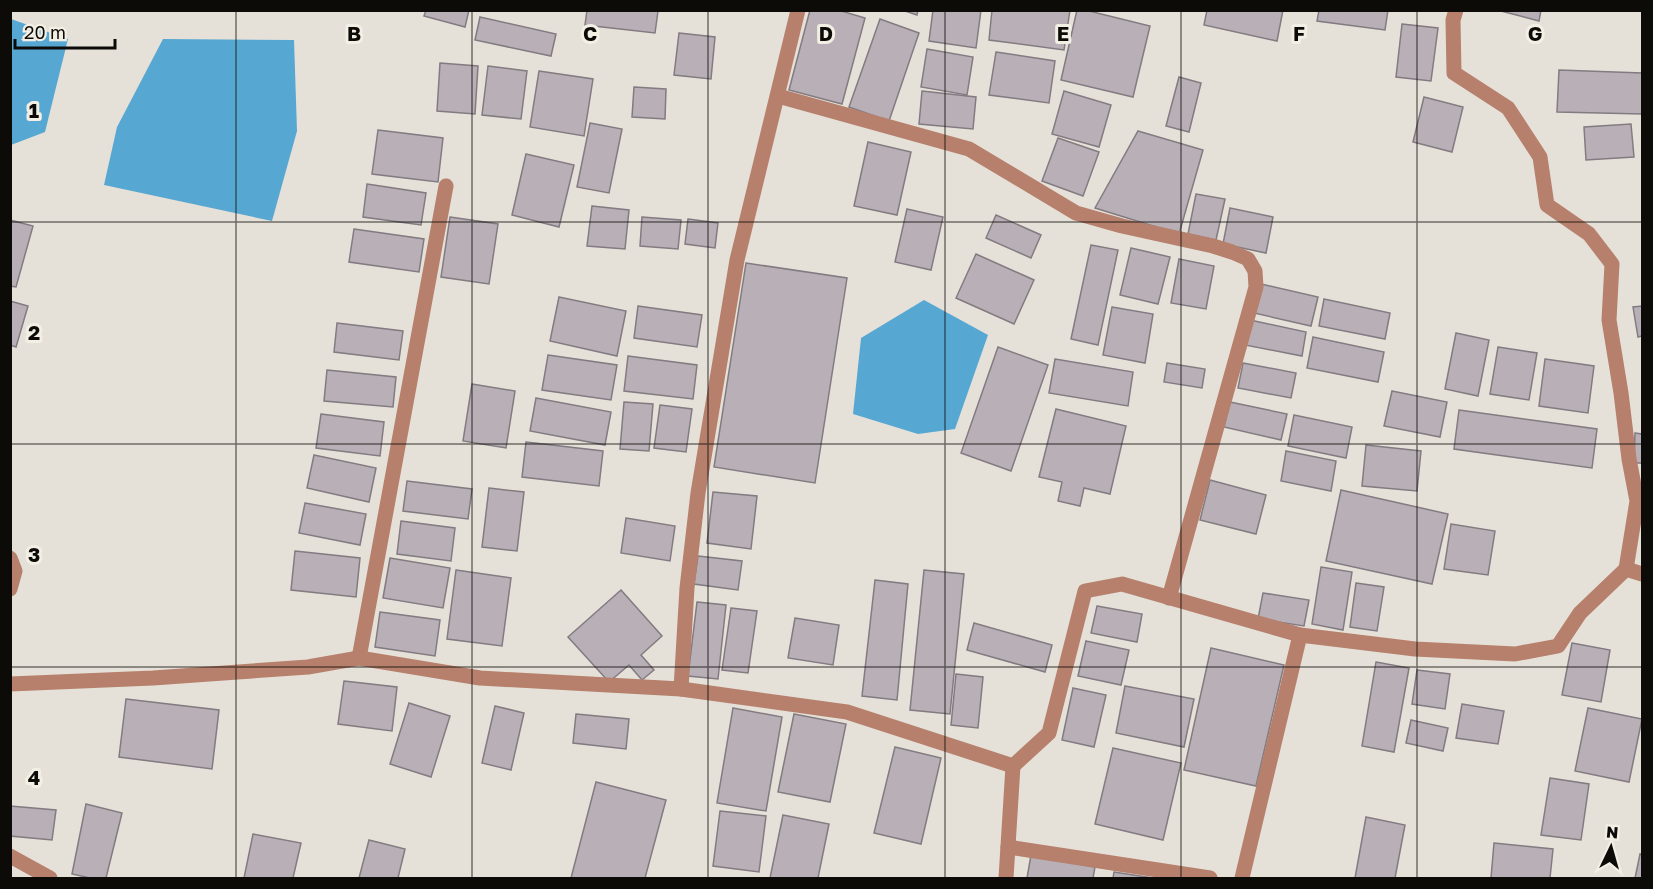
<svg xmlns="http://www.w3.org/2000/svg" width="1653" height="889" font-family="'Golos Text',sans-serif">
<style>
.water{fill:#57a7d3}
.building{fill:#b9b0b7;stroke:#827b81;stroke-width:1.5}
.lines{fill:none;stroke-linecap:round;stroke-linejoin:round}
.street{stroke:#b6806d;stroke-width:15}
.grid{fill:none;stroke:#0d0b08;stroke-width:1.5;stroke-opacity:0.55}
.grid-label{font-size:20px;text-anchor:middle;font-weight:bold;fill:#0d0b08;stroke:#f3efe5;stroke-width:6;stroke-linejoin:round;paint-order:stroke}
</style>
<rect width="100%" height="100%" fill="#e6e1d8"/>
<g class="water">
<path d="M11,19l57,20 -23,93 -34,13z"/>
<path d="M163,39l131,1 3,91 -25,90 -168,-36 13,-58z"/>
<path d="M924,300l64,35 -33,94 -37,5 -65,-20 8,-76z"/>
</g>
<g class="building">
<path d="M426,10h43l-4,17 -41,-11z"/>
<path d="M587,10l71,1 -3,22 -70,-8z"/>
<path d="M810,10h28l27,8 -23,86 -53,-14z"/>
<path d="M902,10h16l-1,5z"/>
<path d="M933,10h48l-5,38 -47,-7z"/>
<path d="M992,10h78l-6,40 -75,-10z"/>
<path d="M1077,10h8l65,16 -17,71 -72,-17z"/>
<path d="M1207,10h76l-6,31 -73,-16z"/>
<path d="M1319,10h69l-3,20 -68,-9z"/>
<path d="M1497,10h44l-2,11z"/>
<path d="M480,17l76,17 -5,22 -76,-16z"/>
<path d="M880,19l39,14 -30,88 -40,-14z"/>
<path d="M1402,24l36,4 -7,53 -35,-4z"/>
<path d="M679,33l36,4 -4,42 -37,-4z"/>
<path d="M927,49l46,8 -6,38 -46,-8z"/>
<path d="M996,52l59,9 -6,42 -60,-8z"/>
<path d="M440,63l38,3 -3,48 -38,-3z"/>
<path d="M488,66l39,5 -6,48 -39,-4z"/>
<path d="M1559,70l83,3v41l-85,-2z"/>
<path d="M539,71l54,8 -9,57 -54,-9z"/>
<path d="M1179,77l22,6 -12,49 -23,-6z"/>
<path d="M634,87l32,2 -1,30 -33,-2z"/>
<path d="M922,91l54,6 -3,32 -54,-5z"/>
<path d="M1064,91l47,14 -12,42 -47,-13z"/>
<path d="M1424,97l39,10 -11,45 -39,-10z"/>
<path d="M590,123l32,6 -13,64 -32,-6z"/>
<path d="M1631,124l3,33 -48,3 -2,-33z"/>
<path d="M378,130l65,8 -5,44 -66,-8z"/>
<path d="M1138,131l65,19 -24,84 -84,-26z"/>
<path d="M1058,138l41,14 -16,44 -41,-15z"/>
<path d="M868,142l43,10 -14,63 -43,-9z"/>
<path d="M526,154l48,11 -15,62 -47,-12z"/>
<path d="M367,184l59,9 -5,32 -58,-8z"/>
<path d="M1196,194l29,5 -9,41 -28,-6z"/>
<path d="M592,206l37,4 -4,39 -38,-3z"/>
<path d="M1230,208l43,9 -7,36 -43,-9z"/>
<path d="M907,209l36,8 -12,53 -36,-8z"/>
<path d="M996,215l45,20 -10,23 -45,-20z"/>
<path d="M450,217l48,7 -9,60 -48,-7z"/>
<path d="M642,217l39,3 -3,29 -38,-3z"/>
<path d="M688,219l30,4 -3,25 -30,-4z"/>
<path d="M10,220l23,6 -17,61 -6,-1z"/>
<path d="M354,229l70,10 -5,33 -70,-10z"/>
<path d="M1091,245l27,5 -20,95 -27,-6z"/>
<path d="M1131,248l39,9 -12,47 -38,-9z"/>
<path d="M976,254l58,26 -20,44 -58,-26z"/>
<path d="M1179,259l35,7 -8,43 -35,-6z"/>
<path d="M746,263l101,15 -32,205 -101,-16z"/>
<path d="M1261,284l57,13 -7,29 -57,-13z"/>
<path d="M559,297l67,14 -9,45 -67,-15z"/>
<path d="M1324,299l66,14 -5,26 -66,-13z"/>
<path d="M10,301l18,5 -12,41 -6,-2z"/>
<path d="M638,306l64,9 -5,32 -63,-9z"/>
<path d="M1642,306v30l-4,1 -5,-30z"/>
<path d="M1112,307l41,7 -8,49 -42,-8z"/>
<path d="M1250,320l56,12 -4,24 -57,-11z"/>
<path d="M337,323l66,8 -4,29 -65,-8z"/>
<path d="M1456,333l33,7 -11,56 -33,-7z"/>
<path d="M1313,337l71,15 -6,30 -71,-14z"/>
<path d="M998,347l50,18 -37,106 -50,-18z"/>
<path d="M1498,347l39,6 -8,47 -39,-6z"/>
<path d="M548,355l69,10 -6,35 -69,-10z"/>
<path d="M628,356l69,9 -4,34 -69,-8z"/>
<path d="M1055,359l78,13 -5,34 -79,-13z"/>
<path d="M1545,359l49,7 -6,47 -49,-7z"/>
<path d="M1167,363l38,6 -3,19 -38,-6z"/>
<path d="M1243,363l53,10 -5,25 -53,-10z"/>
<path d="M327,370l69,7 -3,30 -69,-6z"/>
<path d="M472,384l43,7 -9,57 -43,-7z"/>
<path d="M1392,391l55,11 -7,35 -56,-11z"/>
<path d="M536,398l75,14 -6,33 -75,-14z"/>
<path d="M624,402l29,2 -4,47 -29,-2z"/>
<path d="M1230,402l57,12 -6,26 -57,-13z"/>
<path d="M660,405l32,4 -6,43 -32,-4z"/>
<path d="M1056,409l70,17 -16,68 -26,-6 -4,18 -22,-5 4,-19 -23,-5z"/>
<path d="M1459,410l138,19 -5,39 -138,-19z"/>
<path d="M321,414l63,8 -4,34 -64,-8z"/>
<path d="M1294,415l58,12 -6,31 -58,-12z"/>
<path d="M1635,433l7,1v29h-8z"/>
<path d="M526,442l77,9 -4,35 -77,-9z"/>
<path d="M1366,445l55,6 -4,40 -55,-5z"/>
<path d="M1286,451l50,10 -5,30 -50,-10z"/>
<path d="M314,455l62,13 -7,34 -62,-14z"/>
<path d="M1210,480l56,15 -10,39 -56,-14z"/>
<path d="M407,481l65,8 -4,30 -65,-8z"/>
<path d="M489,488l35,4 -7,59 -35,-4z"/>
<path d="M1341,490l107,24 -16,70 -106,-23z"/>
<path d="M713,492l44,4 -6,53 -44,-6z"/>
<path d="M305,503l61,11 -6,31 -61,-12z"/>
<path d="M626,518l49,8 -5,35 -49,-8z"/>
<path d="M401,521l54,7 -4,33 -54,-7z"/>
<path d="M1451,524l44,7 -7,44 -44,-6z"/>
<path d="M295,551l65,7 -4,39 -65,-7z"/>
<path d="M698,556l44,5 -4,29 -44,-6z"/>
<path d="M390,558l60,10 -7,40 -60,-10z"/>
<path d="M1321,567l31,5 -9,58 -31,-6z"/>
<path d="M456,570l55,8 -9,68 -55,-7z"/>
<path d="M924,570l40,4 -14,140 -40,-4z"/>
<path d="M875,580l33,4 -11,116 -35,-4z"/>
<path d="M1356,583l28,4 -7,44 -27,-4z"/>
<path d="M621,590l41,46 -21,19 13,15 -12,10 -13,-15 -20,17 -41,-45z"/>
<path d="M1263,593l46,7 -5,26 -46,-7z"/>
<path d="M697,602l29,3 -8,74 -30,-3z"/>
<path d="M1097,606l45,8 -5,28 -46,-9z"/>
<path d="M731,608l26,3 -9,62 -26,-3z"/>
<path d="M380,612l60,8 -5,36 -60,-9z"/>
<path d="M795,618l44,7 -6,40 -45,-7z"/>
<path d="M974,623l78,22 -7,27 -78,-22z"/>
<path d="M1086,641l43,9 -8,35 -43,-9z"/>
<path d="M1572,643l38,7 -9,52 -39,-7z"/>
<path d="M1211,648l73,17 -28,121 -72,-16z"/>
<path d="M1376,662l33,6 -15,84 -32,-6z"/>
<path d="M1417,670l33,4 -5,35 -33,-5z"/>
<path d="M956,674l27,3 -5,51 -27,-3z"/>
<path d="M344,681l53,6 -5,44 -54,-7z"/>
<path d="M1125,686l69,13 -10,48 -68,-14z"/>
<path d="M1073,688l33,7 -12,52 -32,-7z"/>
<path d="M126,699l93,11 -7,59 -93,-12z"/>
<path d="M409,703l41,13 -19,61 -41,-13z"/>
<path d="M1462,704l42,7 -6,33 -42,-6z"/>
<path d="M495,706l29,7 -13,57 -29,-7z"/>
<path d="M733,708l49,9 -16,94 -49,-8z"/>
<path d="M1588,708l54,11 -13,63 -54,-11z"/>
<path d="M576,714l53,5 -3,30 -53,-6z"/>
<path d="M794,714l52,10 -16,78 -52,-10z"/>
<path d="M1411,720l37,8 -5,23 -37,-8z"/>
<path d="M895,747l46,11 -20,86 -47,-11z"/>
<path d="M1113,748l68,15 -18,77 -68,-16z"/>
<path d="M1550,778l39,6 -8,56 -40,-5z"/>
<path d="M596,782l70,18 -21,78h-74z"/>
<path d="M86,804l36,9 -16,65h-16l-18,-4z"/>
<path d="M10,806l46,4 -4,30 -42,-4z"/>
<path d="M720,811l46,5 -7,56 -46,-6z"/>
<path d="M783,815l46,9 -11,54h-48z"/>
<path d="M1366,817l39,8 -10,53h-40z"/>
<path d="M253,834l48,9 -8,35h-49z"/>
<path d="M369,840l36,9 -7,29h-39z"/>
<path d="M1494,843l59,6 -3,29h-59z"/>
<path d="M1640,854l2,1v23h-7z"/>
<path d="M1031,855l64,12 -2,11h-66z"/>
<path d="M1114,872l39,6h-40z"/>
</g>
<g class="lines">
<g class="street">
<path d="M778,96l191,53 107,64 46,13 91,20 19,6 16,7 7,12 1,16 -87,311"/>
<path d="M10,558l5,13 -5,18"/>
<path d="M1626,569l16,5"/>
<path d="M359,658l87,-472"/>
<path d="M10,684l143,-6 155,-11 51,-9 121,20 201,11 166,23 166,54 36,-33 36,-142 37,-7 178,51 115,14 100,5 43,-8 22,-33 46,-44 11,-68 -8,-42 -8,-66 -12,-73 3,-56 -23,-30 -42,-29 -7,-48 -32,-49 -54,-35 -1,-53 3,-10"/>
<path d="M681,689l6,-101 11,-95 39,-233 61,-250"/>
<path d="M1008,847l202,31"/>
<path d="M10,856l40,22"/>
<path d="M1006,878l7,-112"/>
<path d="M1242,878l58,-243"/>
</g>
</g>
<path class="grid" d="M236,10v868M472,10v868M708,10v868M945,10v868M1181,10v868M1417,10v868M10,222h1632M10,444h1632M10,667h1632"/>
<g class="grid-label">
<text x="354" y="41">B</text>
<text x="590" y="41">C</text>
<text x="826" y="41">D</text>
<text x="1063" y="41">E</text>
<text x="1299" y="41">F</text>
<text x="1535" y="41">G</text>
<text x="34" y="118">1</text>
<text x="34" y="340">2</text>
<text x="34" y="562">3</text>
<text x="34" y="785">4</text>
</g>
<rect width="1653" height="889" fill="none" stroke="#0d0b08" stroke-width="24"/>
<g transform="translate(1611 847) rotate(5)" stroke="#f3efe5" stroke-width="4.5" paint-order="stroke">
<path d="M0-4.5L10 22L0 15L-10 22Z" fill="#0d0b08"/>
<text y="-9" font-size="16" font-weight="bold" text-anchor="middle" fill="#0d0b08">N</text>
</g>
<path d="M15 39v9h100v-9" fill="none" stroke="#0d0b08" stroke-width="3"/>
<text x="24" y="39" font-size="18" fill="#0d0b08" stroke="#f3efe5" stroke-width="4.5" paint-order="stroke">20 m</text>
</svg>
